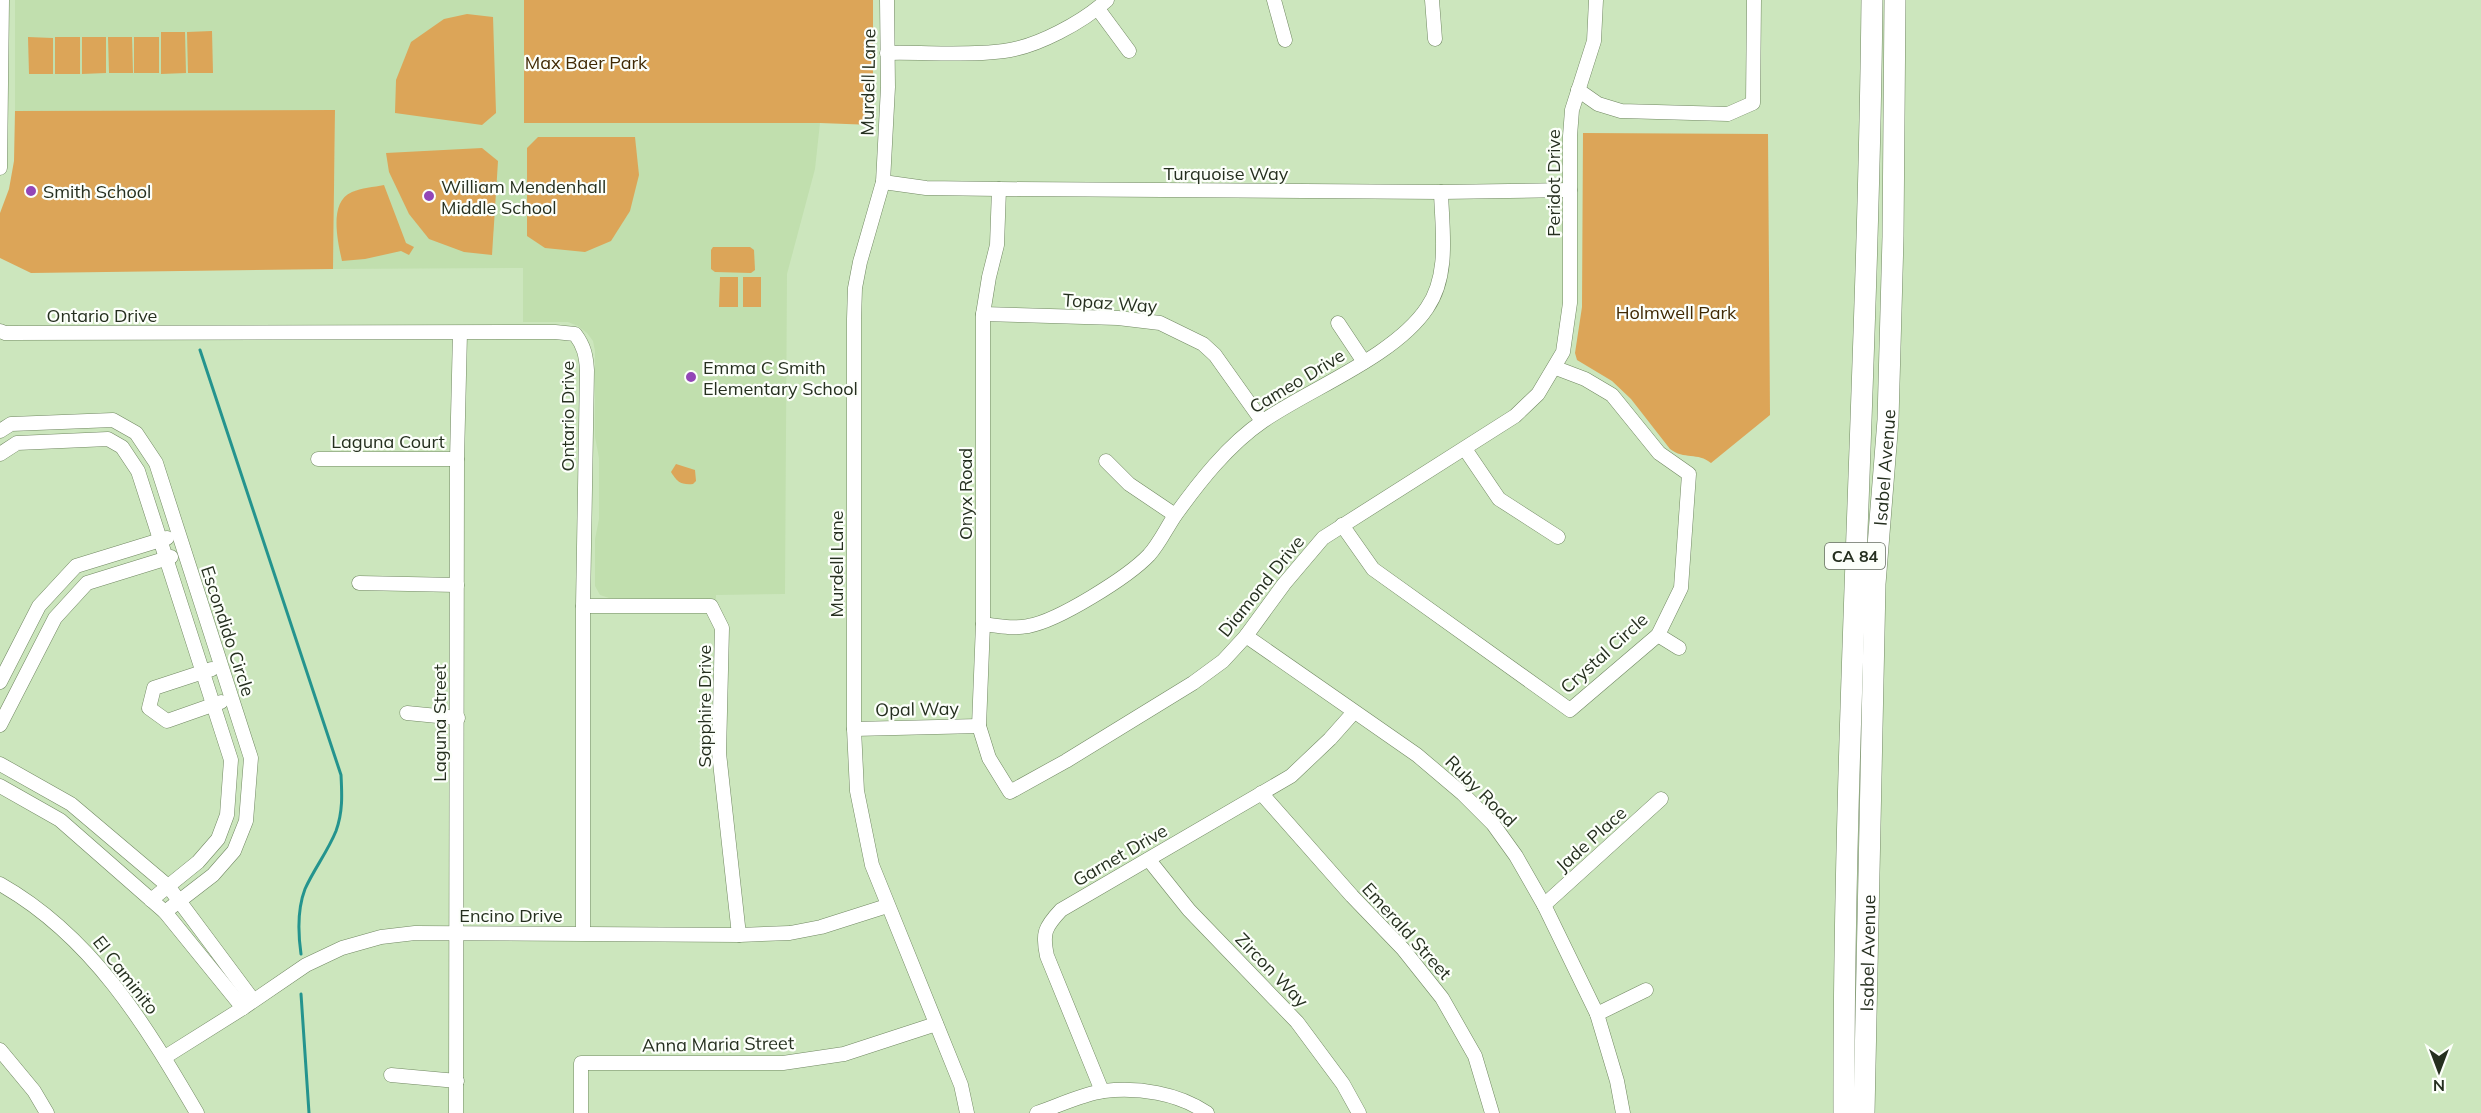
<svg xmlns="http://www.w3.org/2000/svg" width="2481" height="1113" font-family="Mulish,sans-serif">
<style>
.built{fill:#c1dfae}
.green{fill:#dca558}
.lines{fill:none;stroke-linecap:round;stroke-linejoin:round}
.stream{stroke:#24948e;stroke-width:3}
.minor-casing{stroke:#718862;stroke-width:15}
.highway-casing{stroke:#718862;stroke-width:22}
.minor{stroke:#fff;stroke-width:14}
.highway{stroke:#fff;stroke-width:21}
.poi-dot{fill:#9346b7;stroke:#fcfffa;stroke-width:2}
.labels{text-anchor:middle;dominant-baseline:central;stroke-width:4.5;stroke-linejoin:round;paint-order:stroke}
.shield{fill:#fcfffa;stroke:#666d61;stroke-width:1.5}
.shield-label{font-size:16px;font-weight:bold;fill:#252f1f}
.park-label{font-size:18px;fill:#402904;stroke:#fcfffa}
.street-label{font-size:18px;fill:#252f1f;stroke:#fcfffa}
.poi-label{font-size:18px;fill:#252f1f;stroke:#fcfffa;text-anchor:start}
</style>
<rect width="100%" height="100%" fill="#cce6bd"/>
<path class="built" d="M15,0h509v123h296l-5,46 -28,105 -2,320 -69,1v4l-107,-1 -9,-3 -5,-9v-47l4,-20v-61l-4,-21v-86l-2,-10 -6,-8 -9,-7 -10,-4h-45v-54l-190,1 2,-159 -320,1z"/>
<g class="green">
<path d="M524,0h349v125l-53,-2h-296z"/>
<path d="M467,14l26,3 3,96 -14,12 -87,-12 1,-33 15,-38 33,-23z"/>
<path d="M212,31l1,42h-25l-1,-41z"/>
<path d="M161,32h24l1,41 -25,1z"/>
<path d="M28,37l25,1v36h-24z"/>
<rect x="55" y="37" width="25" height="37"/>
<path d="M82,37h24v36l-24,1z"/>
<path d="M108,37h24l1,36h-24z"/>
<rect x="134" y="37" width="25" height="36"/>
<path d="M335,110l-2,159 -302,4 -31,-15v-45l9,-24 5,-28 1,-50z"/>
<path d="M1583,133l185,1 2,281 -59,48c-13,-11 -27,-3 -41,-14l-39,-50 -19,-18 -35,-21 -2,-7 7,-46z"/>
<path d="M538,137h97l4,38 -9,36 -19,30 -26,11 -40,-4 -18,-12v-88z"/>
<path d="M482,148l16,13 -6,94 -28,-3 -35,-13 -20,-25 -20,-42 -3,-19z"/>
<path d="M384,185l22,58 8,4 -5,8 -8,-4 -36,8 -23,2c-4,-19 -14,-59 10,-69 9,-4 22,-5 32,-7z"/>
<path d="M713,247h37l4,3 1,20 -4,3 -36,-1 -4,-3v-19z"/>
<path d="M720,277h18v30h-19z"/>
<rect x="743" y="277" width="18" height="30"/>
<path d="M676,464l19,6 1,11 -3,3c-12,1 -16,-2 -22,-12z"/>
</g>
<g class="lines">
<g class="stream">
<path d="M200,350l141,425c1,19 2,37 -5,56 -8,20 -22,38 -31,58 -8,21 -7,44 -4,65"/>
<path d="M301,994l8,119"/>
</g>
<defs>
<g id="minor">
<path d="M887,0l1,87 -5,95 -23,80 -5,26 -1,31v410l3,62 15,74 89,220 6,28"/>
<path d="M1274,0l11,40"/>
<path d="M1432,0l3,39"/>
<path d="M1098,9l31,42"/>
<path d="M887,53c37,-1 82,3 117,-2 33,-4 79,-29 103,-51"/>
<path d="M1578,90l20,14 23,7 107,3 25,-11 1,-103"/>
<path d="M0,168l2,-168"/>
<path d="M883,182l43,6 73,1 442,3 129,-2"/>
<path d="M999,189l-2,56 -8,32 -6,37v310l-4,102 10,32 21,34 56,-31 127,-78 30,-22 23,-25 38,-52 39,-46 192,-122 23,-22 25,-42 7,-49v-167l2,-26 22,-69 2,-41"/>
<path d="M983,314l135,4 42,5 43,21 12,11 47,66"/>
<path d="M1338,323l26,39"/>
<path d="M0,331l5,2 550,-1 20,2c9,12 11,21 12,36l-4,236v327"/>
<path d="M0,431l11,-7 102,-4 23,13 20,30 95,295 -5,63 -12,30 -21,24 -48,37"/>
<path d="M1465,449l34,50 59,38"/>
<path d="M0,454l17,-11 91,-4 14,8 16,24 93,289 -4,55 -9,24 -20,23 -47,38"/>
<path d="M318,459h139"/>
<path d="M1106,461l23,23 46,31"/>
<path d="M1342,525l31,44 197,141 88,-75 23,-47 8,-114 -30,-21 -47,-58 -27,-16 -29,-11"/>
<path d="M359,583l98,2"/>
<path d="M583,606h128l11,22 -3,125 20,182"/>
<path d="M983,624c16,2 30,5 45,2 30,-5 100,-49 121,-71 10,-11 17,-26 25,-38 25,-35 54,-72 89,-96 48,-33 132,-65 164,-113 23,-33 15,-79 14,-116"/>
<path d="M1658,635l21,13"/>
<path d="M1246,636l171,119 46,39 30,30 23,32 28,49 53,109 20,67 6,32"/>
<path d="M212,669l-58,19 -5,20 18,13 54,-19"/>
<path d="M0,682l39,-76 37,-40 91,-28"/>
<path d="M407,713l51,5"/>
<path d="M0,725l55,-107 32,-35 84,-26"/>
<path d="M854,729l125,-3"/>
<path d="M0,764l71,40 97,82 85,114"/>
<path d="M0,786l60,34 105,92 78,96"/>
<path d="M1261,793l91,103 51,53 39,49 33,58 17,57"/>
<path d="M1149,860l40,50 108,112 46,62 16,29"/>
<path d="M0,884c92,52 145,140 197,229"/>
<path d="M1544,905l117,-106"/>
<path d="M1597,1014l49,-24"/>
<path d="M0,1050l34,41 13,22"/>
<path d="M165,1057l78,-49 63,-43 36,-17 39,-11 34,-4 324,2 51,-2 31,-6 66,-21"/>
<path d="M391,1075l66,6"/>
<path d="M1102,1091l-55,-135c-5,-23 -2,-29 14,-46l230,-134 39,-37 24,-27"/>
<path d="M456,1113l1,-654 3,-126"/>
<path d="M581,1113v-50h202l61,-9 92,-30"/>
<path d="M1037,1113c21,-7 45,-19 67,-22 34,-4 74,2 103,22"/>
</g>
<g id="highway">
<path d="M1844,1113c-1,-371 24,-742 28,-1113"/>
<path id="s1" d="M1864,1113l11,-529 13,-164 5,-183 2,-237"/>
</g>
</defs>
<use href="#minor" class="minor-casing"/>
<use href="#highway" class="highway-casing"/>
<use href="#minor" class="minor"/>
<use href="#highway" class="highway"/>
</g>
<g class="poi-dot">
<circle cx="31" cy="191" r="6"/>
<circle cx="429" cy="196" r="6"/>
<circle cx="691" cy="377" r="6"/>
</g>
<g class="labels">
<rect class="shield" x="1825" y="543" width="60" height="26" rx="4.5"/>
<g class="shield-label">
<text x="1855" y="556">CA 84</text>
</g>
<g class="park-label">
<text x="586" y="62">Max Baer Park</text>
<text x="1676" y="312">Holmwell Park</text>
</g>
<g class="street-label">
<text transform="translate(868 82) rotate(-89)">Murdell Lane</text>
<text x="1226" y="173">Turquoise Way</text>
<text transform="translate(1553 183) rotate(-90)">Peridot Drive</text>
<text transform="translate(1110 303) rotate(4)">Topaz Way</text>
<text x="102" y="315">Ontario Drive</text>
<text transform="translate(1297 381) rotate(-31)">Cameo Drive</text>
<text transform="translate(567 416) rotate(-90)">Ontario Drive</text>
<text x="388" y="441">Laguna Court</text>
<text stroke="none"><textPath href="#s1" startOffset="646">Isabel Avenue</textPath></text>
<text transform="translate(965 494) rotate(-90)">Onyx Road</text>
<text transform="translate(836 564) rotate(-90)">Murdell Lane</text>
<text transform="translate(1261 586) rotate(-51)">Diamond Drive</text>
<text transform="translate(228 631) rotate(72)">Escondido Circle</text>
<text transform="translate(1604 653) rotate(-42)">Crystal Circle</text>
<text transform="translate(704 706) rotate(-90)">Sapphire Drive</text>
<text transform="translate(917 709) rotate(-1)">Opal Way</text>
<text transform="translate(439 723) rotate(-90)">Laguna Street</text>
<text transform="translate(1481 791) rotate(45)">Ruby Road</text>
<text transform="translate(1591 839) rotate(-42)">Jade Place</text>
<text transform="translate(1120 855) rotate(-30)">Garnet Drive</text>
<text x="511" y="915">Encino Drive</text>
<text transform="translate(1407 931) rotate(48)">Emerald Street</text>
<text stroke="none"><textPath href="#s1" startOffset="160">Isabel Avenue</textPath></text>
<text transform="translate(1272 970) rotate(46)">Zircon Way</text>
<text transform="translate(126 975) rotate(52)">El Caminito</text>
<text transform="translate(718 1044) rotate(-1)">Anna Maria Street</text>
</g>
<g class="poi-label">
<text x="441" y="186">William Mendenhall<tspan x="441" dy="21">Middle School</tspan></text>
<text x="43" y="191">Smith School</text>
<text x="703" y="367">Emma C Smith<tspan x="703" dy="21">Elementary School</tspan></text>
</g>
</g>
<g transform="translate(2439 1071) rotate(180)" stroke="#fcfffa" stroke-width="4.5" paint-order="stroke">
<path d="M0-4.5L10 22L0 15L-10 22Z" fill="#252f1f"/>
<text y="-9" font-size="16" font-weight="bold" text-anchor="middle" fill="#252f1f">N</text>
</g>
</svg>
